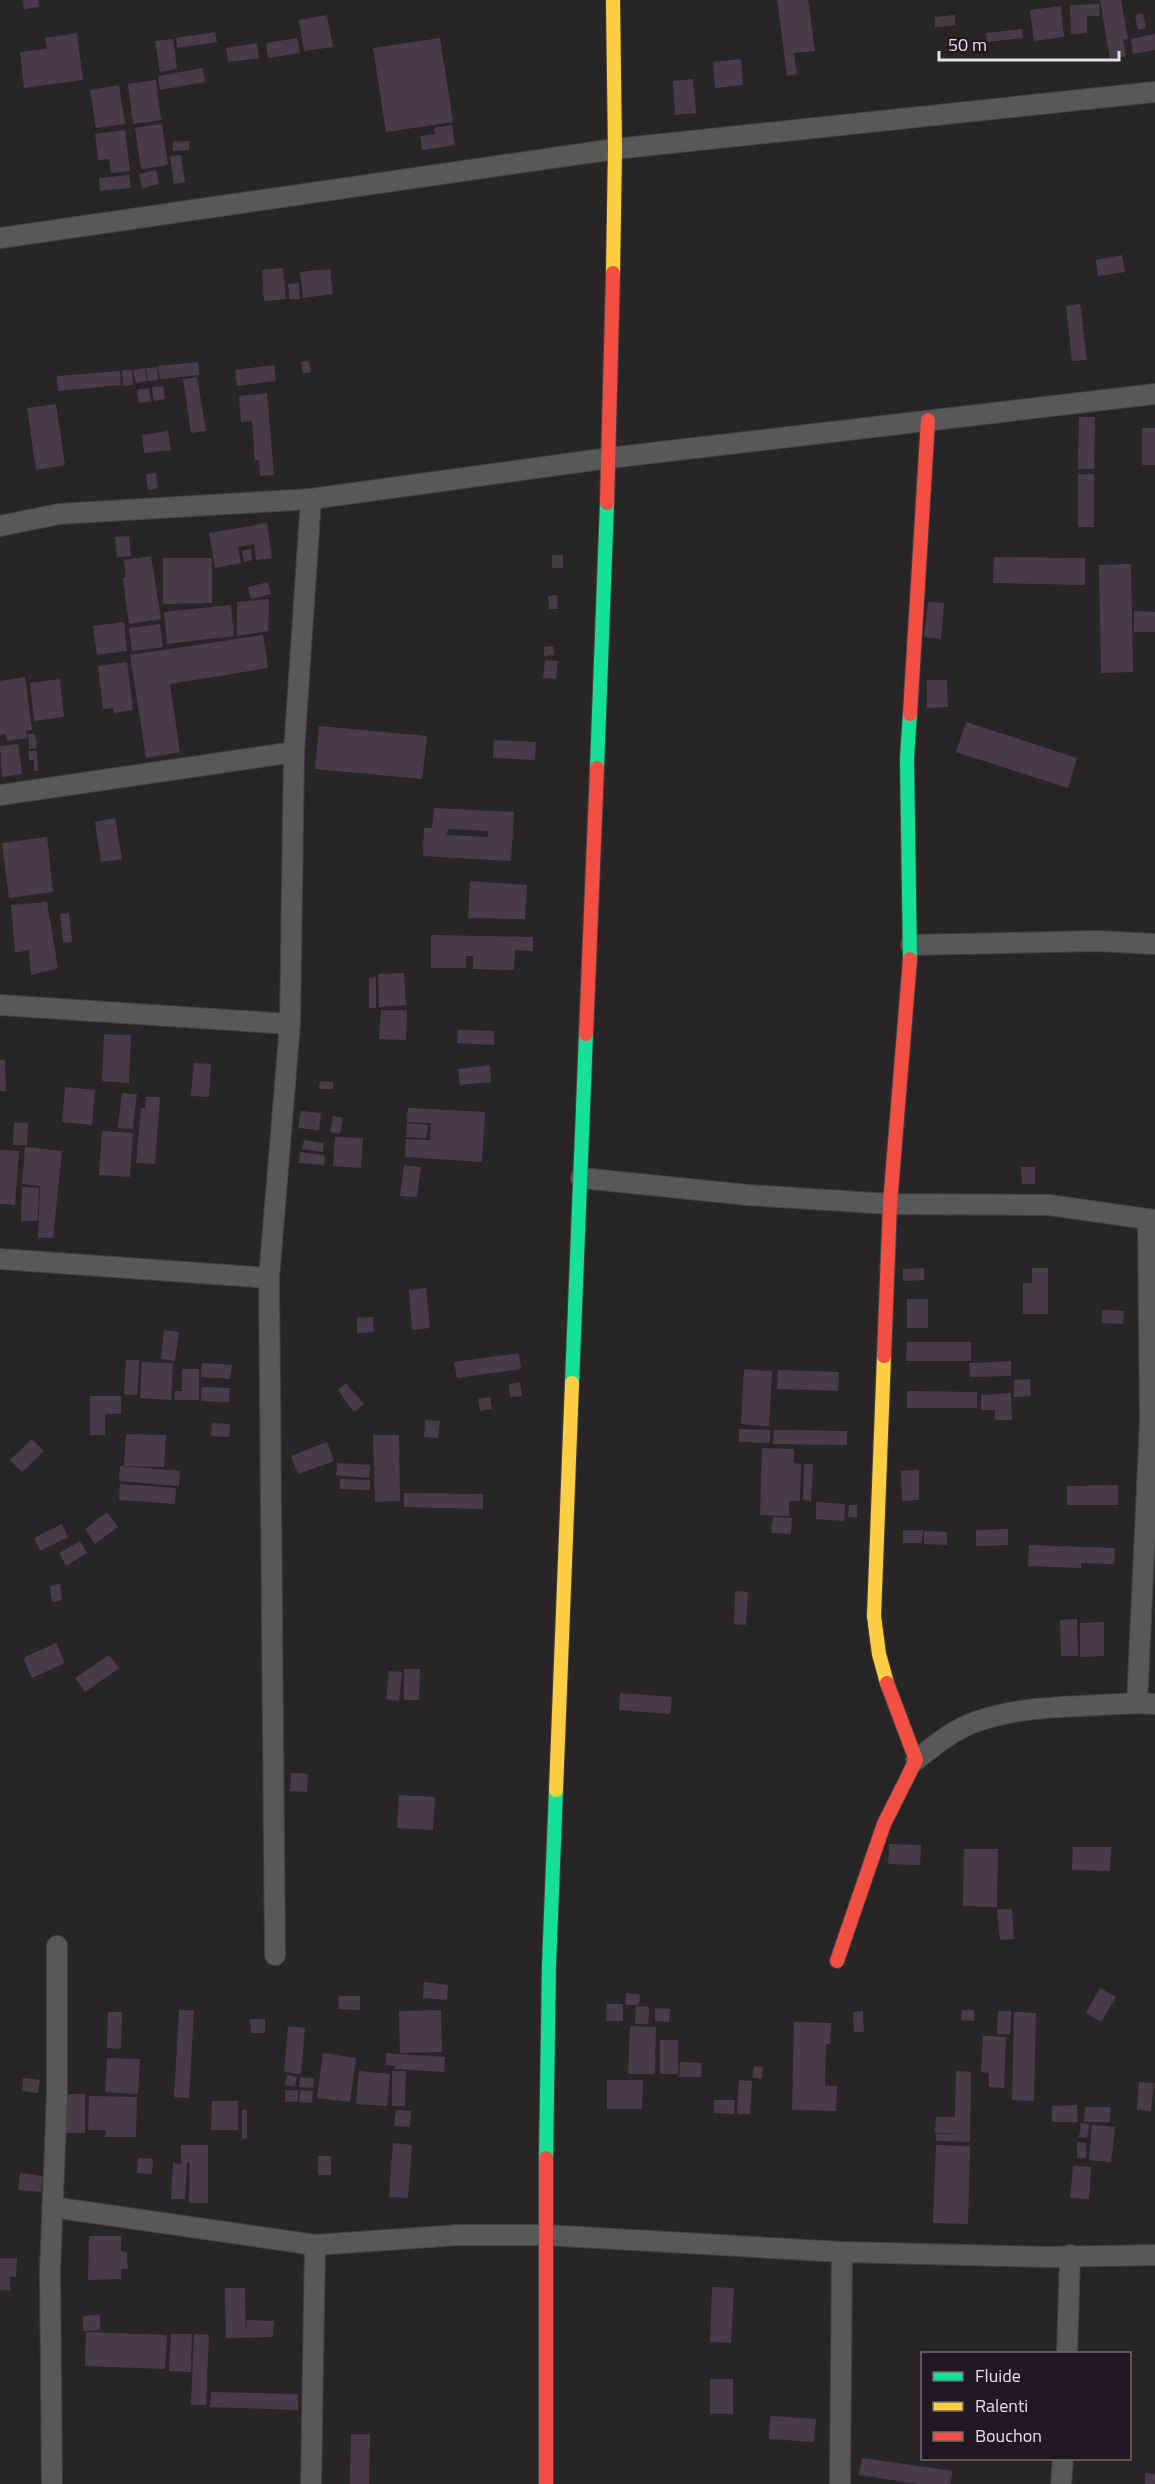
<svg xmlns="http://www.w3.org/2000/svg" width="1155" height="2484" font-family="'Titillium Web',sans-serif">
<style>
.building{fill:#483d47;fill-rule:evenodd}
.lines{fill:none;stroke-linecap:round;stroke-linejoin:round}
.street-casing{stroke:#434042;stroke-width:22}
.fast-casing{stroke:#434042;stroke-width:16}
.slow-casing{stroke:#434042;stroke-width:16}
.jam-casing{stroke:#434042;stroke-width:16}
.street{stroke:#595859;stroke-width:20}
.fast{stroke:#16e098;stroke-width:14}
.slow{stroke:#ffcf43;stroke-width:14}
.jam{stroke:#f24e42;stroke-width:14}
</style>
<rect width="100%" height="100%" fill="#282527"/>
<g class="building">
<path d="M23,0h15l1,7 -15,2z"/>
<path d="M777,0h31l7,51 -21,2 3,21 -10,2z"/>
<path d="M1100,0h21l7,39 -5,1 3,16 -16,3z"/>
<path d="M1099,4l1,12h-13v17l-16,1 -1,-29z"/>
<path d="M1061,6l3,31 -30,4 -4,-31z"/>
<path d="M1143,14l3,14 -8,2 -3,-15z"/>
<path d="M327,15l6,32 -29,4 -5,-31z"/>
<path d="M955,15v10l-20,2v-10z"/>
<path d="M1022,29l1,9 -36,4 -1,-9z"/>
<path d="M215,32l2,10 -40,6 -1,-10z"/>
<path d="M77,33l6,47 -59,8 -4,-36 27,-3 -2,-11z"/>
<path d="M1155,34v16l-22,4 -2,-15z"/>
<path d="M297,38l3,15 -32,5 -2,-15z"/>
<path d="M440,38l13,84 -67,10 -13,-84z"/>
<path d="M173,39l4,30 -17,3 -5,-31z"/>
<path d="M257,43l2,15 -31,4 -2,-14z"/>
<path d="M741,59l2,26 -28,3 -2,-26z"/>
<path d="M203,68l2,14 -45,8 -2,-14z"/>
<path d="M693,79l3,34 -21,2 -2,-34z"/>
<path d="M156,80l5,40 -28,4 -5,-40z"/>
<path d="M119,85l6,39 -29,4 -6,-38z"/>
<path d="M162,124l6,41 -27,4 -6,-41z"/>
<path d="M452,125l3,20 -33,5 -2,-14 15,-2 -1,-6z"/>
<path d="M125,130l5,41 -19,2 -2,-14 -11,1 -3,-26z"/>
<path d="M189,141v9l-16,1v-9z"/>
<path d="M181,155l4,27 -11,2 -4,-28z"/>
<path d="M156,170l3,14 -17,4 -3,-14z"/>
<path d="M129,175l2,13 -31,3 -1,-13z"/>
<path d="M1122,255l3,17 -27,4 -2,-16z"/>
<path d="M283,268l3,31 -22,2 -2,-31z"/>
<path d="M330,269l3,25 -30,4 -3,-26z"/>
<path d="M299,283l1,16h-11l-1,-15z"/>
<path d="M1080,304l7,56 -15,1 -6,-55z"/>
<path d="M309,361l2,11 -8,2 -2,-12z"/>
<path d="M198,362l1,13 -39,4 -2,-13z"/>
<path d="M274,365l2,16 -39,5 -2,-16z"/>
<path d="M157,367l1,13 -10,1 -2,-13z"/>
<path d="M145,368l2,13 -11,2 -3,-13z"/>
<path d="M122,370h10l1,15 -10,1z"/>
<path d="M120,371l1,14 -63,6 -1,-15z"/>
<path d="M197,377l9,54 -15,2 -8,-54z"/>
<path d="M163,386l2,13 -11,2 -2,-14z"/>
<path d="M149,388l2,13 -12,2 -2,-13z"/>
<path d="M267,393l7,82 -14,1 -1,-16 -4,1 -3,-40 -11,1 -2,-26z"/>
<path d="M56,404l9,61 -29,5 -9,-62z"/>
<path d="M1079,417h16l-1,52h-16z"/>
<rect x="1142" y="428" width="13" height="37"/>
<path d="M168,431l3,19 -27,3 -2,-18z"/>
<path d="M156,473l2,15 -10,2 -2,-16z"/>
<rect x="1078" y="474" width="16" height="53"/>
<path d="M267,523l5,35 -16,2 -2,-16 -16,3 3,16 -26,5 -6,-35z"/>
<path d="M129,536l2,20 -14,1 -2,-20z"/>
<path d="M251,549l1,11 -8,2 -2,-11z"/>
<rect x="552" y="555" width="11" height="13"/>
<path d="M151,556l10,63 -32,5 -6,-46 3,-1 -2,-17z"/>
<path d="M994,557l91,1v27l-92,-2z"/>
<path d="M163,558h49v45l-49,1z"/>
<path d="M1131,564l2,108 -32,1 -2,-108z"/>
<path d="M268,582l3,12 -20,5 -3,-12z"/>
<path d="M557,595l1,14h-9l-1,-13z"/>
<path d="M269,599l-1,32 -31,5v-34z"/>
<path d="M928,602l16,1 -3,36 -17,-2z"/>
<path d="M231,605l3,31 -67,8 -3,-32z"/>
<path d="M1134,611l21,1v20h-21z"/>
<path d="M124,622l3,29 -30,4 -4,-29z"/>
<path d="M160,624l3,23 -31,4 -3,-23z"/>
<path d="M263,635l5,33 -98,16 10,68 -34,6 -16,-103z"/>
<path d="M553,646l1,9 -10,1v-9z"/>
<path d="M545,660l13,1 -2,18 -13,-1z"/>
<path d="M127,662l6,48 -19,3 -1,-5 -10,1 -5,-43z"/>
<path d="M25,677l7,53 -6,1 1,7 -20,3 -1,-7 -6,1v-54z"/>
<path d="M60,679l4,38 -30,4 -4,-38z"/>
<path d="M927,680h20l1,27 -21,1z"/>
<path d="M966,722l111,36 -9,30 -112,-36z"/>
<path d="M319,726l108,10 -5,43 -107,-10z"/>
<path d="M28,734h7l2,14 -8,1z"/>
<path d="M494,740l42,2 -1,18 -42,-2z"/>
<path d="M18,744l4,30 -20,3 -2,-31z"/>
<path d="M28,751h9l1,20h-4v-11h-5z"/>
<path d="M434,808l80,4 -3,49 -88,-5 1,-28h8zM448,829l40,2v6l-41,-2z"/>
<path d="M115,818l7,41 -21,3 -6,-40z"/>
<path d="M47,837l6,55 -44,6 -7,-55z"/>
<path d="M470,881l57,4 -2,34 -57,-1z"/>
<path d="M47,902l11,66 -27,7 -2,-25 -14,3 -4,-48z"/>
<path d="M69,913l3,29 -9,1 -3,-29z"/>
<path d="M431,935l102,2v14l-18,-1 -1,20 -41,-1v-13h-7v12h-35z"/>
<path d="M404,973l2,32 -27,2 -1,-33z"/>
<path d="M376,977v31h-7v-30z"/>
<path d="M381,1010h26l-1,30 -27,-1z"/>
<path d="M458,1030l36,1v14l-37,-2z"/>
<path d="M104,1034l27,1 -2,48 -27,-2z"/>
<path d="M0,1060h5l1,31h-6z"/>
<path d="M194,1063l17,1 -2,33 -18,-1z"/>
<path d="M490,1065l1,17 -31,3 -2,-16z"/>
<path d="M320,1081l13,1v7h-14z"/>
<path d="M65,1087l30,3 -3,35 -30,-3z"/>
<path d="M122,1093l15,1 -4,35 -15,-1z"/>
<path d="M146,1097h14l-5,67 -19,-1 5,-55h4z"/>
<path d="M408,1108l77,4 -3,50 -77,-5 1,-18 24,1 1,-17 -24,-1z"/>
<path d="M301,1111l20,2 -2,17 -21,-2z"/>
<path d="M333,1116l10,2 -3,16 -10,-2z"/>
<path d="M14,1122l14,1 -1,22h-14z"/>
<path d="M407,1123l21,2 -2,13 -20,-1z"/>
<path d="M102,1131l31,2 -3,44 -31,-2z"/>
<path d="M335,1137l28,1 -2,30 -28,-2z"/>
<path d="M304,1140l20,3 -1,9 -21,-3z"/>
<path d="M25,1147l37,4 -9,87h-15l2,-52 -18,-2z"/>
<path d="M0,1150l19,1 -4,54 -15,-1z"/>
<path d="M300,1152l25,3 -1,10 -25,-2z"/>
<path d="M404,1165l17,2 -4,30 -17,-1z"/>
<path d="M1021,1167h14v17h-13z"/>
<path d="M22,1187l17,1 -1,33h-17z"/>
<path d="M924,1268v12l-21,1v-12z"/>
<path d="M1032,1268h16v46h-25v-31h9z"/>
<path d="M426,1288l4,40 -18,2 -3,-40z"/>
<rect x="907" y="1299" width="21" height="29"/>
<path d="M1102,1310l22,1 -1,13 -21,-1z"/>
<path d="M373,1317l1,15 -17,1v-15z"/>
<path d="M164,1330l15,2 -4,29 -14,-2z"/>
<path d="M907,1342h64v19h-65z"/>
<path d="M519,1353l2,16 -64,9 -3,-16z"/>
<path d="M126,1360h13l-2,35 -13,-1z"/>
<path d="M1011,1361v15l-41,1 -1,-14z"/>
<path d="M142,1362l31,1 -2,37 -31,-2z"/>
<path d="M202,1363l30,2 -2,14 -29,-2z"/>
<path d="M182,1369h17v31h-24v-9h7z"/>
<path d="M744,1369l28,2 -3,55 -28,-2z"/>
<path d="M778,1370l61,2 -1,19 -61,-2z"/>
<path d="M1030,1379l1,17 -17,1v-17z"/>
<path d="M520,1382l2,14 -12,1 -1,-13z"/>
<path d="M346,1383l18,21 -10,8 -16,-22z"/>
<path d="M202,1387l28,1 -1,14 -28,-1z"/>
<path d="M907,1391l70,1v16h-70z"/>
<path d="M1011,1393l1,27h-17v-10h-14v-15z"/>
<path d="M90,1396h31v18h-16v21h-15z"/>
<path d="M490,1397l2,12 -12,2 -2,-12z"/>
<path d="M425,1420l15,1 -2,17 -14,-1z"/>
<path d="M212,1423l18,1 -1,13 -18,-1z"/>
<path d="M739,1429l31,1v13l-31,-1z"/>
<path d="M774,1430l73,1v14l-74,-1z"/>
<path d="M126,1434l40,1 -2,32 -40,-1z"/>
<path d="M373,1435h26l1,66 -25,1z"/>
<path d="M32,1439l12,12 -22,21 -12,-12z"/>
<path d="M327,1442l7,19 -36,13 -7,-18z"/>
<path d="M762,1448l32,1v14l7,1 -1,37h-11v15l-29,-1z"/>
<path d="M337,1463l33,2 -1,13 -33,-3z"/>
<path d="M804,1464h9l-2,37 -8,-1z"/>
<path d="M120,1466l60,5 -1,15 -60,-5z"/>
<path d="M919,1470v30l-17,1 -1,-30z"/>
<path d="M340,1479l30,1v10l-30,-1z"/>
<path d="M120,1484l56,4 -1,16 -56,-4z"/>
<path d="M1118,1485v20h-51v-19z"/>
<path d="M404,1493l79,1v15l-79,-2z"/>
<path d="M816,1502l29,2 -1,17 -28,-2z"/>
<path d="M849,1505h8v13l-9,-1z"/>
<path d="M107,1512l11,15 -23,17 -10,-15z"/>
<path d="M773,1517l19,1 -1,16 -20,-1z"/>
<path d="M62,1524l6,13 -28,14 -6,-13z"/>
<path d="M1008,1529v16l-32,1v-16z"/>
<path d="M903,1530h20l-1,13h-19z"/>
<path d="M924,1531l23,1v13l-23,-1z"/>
<path d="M80,1541l7,12 -21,13 -7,-13z"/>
<path d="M1029,1545l86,3 -1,16 -33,-1v5l-53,-2z"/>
<path d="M60,1584l2,16 -10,2 -2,-16z"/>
<path d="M735,1591l13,1 -2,33 -12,-1z"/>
<path d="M1077,1619l1,37h-17l-1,-36z"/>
<path d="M1104,1622v34l-24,1v-34z"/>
<path d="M56,1643l9,20 -33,15 -9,-20z"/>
<path d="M109,1655l10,13 -34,24 -10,-14z"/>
<path d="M404,1669h16l-1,31h-15z"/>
<path d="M389,1671l13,1 -3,29 -13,-2z"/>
<path d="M620,1693l52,4 -2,17 -51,-4z"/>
<path d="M291,1773l17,1 -1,18 -17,-1z"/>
<path d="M399,1795l36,2 -2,33 -36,-2z"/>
<path d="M889,1844l32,1 -1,20 -32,-1z"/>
<path d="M1073,1847h38l-1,24 -38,-1z"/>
<path d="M964,1849h34l-1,58 -34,-1z"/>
<path d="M1012,1909l2,30 -14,1 -3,-30z"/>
<path d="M424,1982l24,3 -1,15 -24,-2z"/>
<path d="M1100,1988l16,9 -15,25 -15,-9z"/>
<path d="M626,1993l14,1 -1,11h-13z"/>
<path d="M339,1996h21v14l-22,-1z"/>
<path d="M607,2004h16v17h-17z"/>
<path d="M636,2006l13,1 -1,17h-13z"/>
<path d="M655,2008l15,1 -1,13 -14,-1z"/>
<path d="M179,2010h15l-5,88 -15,-1z"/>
<path d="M441,2010l1,42 -42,1 -1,-42z"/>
<path d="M962,2010h12v11l-13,-1z"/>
<path d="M863,2011l1,21h-10l-1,-20z"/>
<path d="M998,2011h13l-1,23h-13z"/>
<path d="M108,2012h14l-1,37 -14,-1z"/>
<path d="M1014,2012l22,1 -2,88 -22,-1z"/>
<path d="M250,2019h15v14h-14z"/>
<path d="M794,2022l37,1 -1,21h-4l-1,42h12l-1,25 -44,-1z"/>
<path d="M288,2026l17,2 -4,46 -17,-2z"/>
<path d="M630,2026l26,1 -1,47h-27z"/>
<path d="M983,2036l23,1 -2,51 -15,-1v-14l-8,-1z"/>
<rect x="660" y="2040" width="18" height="34"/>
<path d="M323,2053l33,5 -6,44 -33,-4z"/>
<path d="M386,2053l59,4 -1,15 -50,-3 1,-3 -9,-1z"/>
<path d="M107,2058l33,1 -2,35 -33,-2z"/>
<path d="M680,2062l22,1 -1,14h-22z"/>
<path d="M754,2066l9,1 -1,12 -10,-1z"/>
<path d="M359,2071l31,3 -3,32 -31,-2z"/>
<path d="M392,2071h14l-1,35h-13z"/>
<path d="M956,2071l15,1 -1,70 -34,-1v-7h29l-30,-1 1,-16h19z"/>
<path d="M287,2075l10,2 -2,10 -10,-2z"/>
<path d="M300,2077l14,1 -1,10 -14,-1z"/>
<path d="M23,2078l17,2 -2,13 -16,-2z"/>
<path d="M607,2080h36l-1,29h-35z"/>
<path d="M739,2080l13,1 -2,33h-13z"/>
<path d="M1139,2082l15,1 -3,28 -14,-1z"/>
<rect x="285" y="2090" width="13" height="12"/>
<path d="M300,2090l13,1 -1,12 -13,-1z"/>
<path d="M66,2094h19v39h-21z"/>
<path d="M89,2096l48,1 -1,40h-31l1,-7h-18z"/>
<path d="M714,2100h21l-1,14 -20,-1z"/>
<path d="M212,2101h26v29h-27z"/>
<path d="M1077,2105l1,17h-26v-16z"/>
<path d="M1085,2107h25v15h-26z"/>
<path d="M242,2110h5v28l-5,1z"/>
<path d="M396,2110l15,1 -1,16 -16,-1z"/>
<path d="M1081,2123l8,1 -2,14 -8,-1z"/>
<path d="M1092,2125l23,2 -4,35 -22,-2z"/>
<path d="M1077,2142l9,1v15h-9z"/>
<path d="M393,2143l19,2 -4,53 -19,-1z"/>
<path d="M181,2145h27v58h-19l1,-40h-3l-2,36h-14l2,-36 8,1z"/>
<path d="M936,2145l34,1 -2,78 -35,-1z"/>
<rect x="318" y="2156" width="13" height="19"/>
<path d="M138,2158l15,1 -1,15 -15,-1z"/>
<path d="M1073,2166l18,1 -2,32 -19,-1z"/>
<path d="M20,2173l23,3 -2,16 -23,-2z"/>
<path d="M89,2236h32v15l6,1 1,17h-7v10l-33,1z"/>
<path d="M0,2258h17l-1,19h-6v14l-10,-1z"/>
<path d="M712,2287l22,1 -3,55 -21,-1z"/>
<path d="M225,2288h20l1,44 1,-12 27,1 -1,16 -47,1z"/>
<path d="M100,2315v15l-17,1v-15z"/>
<path d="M86,2332l81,3 -2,34 -80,-3z"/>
<path d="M171,2334h21l-1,38 -22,-1z"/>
<path d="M194,2334l15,1 -3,70h-15z"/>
<rect x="710" y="2379" width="23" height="35"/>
<path d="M211,2392l87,2v16l-88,-3z"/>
<path d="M770,2416l46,3 -2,23 -45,-3z"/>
<path d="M351,2434h19l-1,50h-19z"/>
<path d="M862,2458l91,13 -3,13h-32l-59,-9z"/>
<path d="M1145,2473l10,1v10h-10z"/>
</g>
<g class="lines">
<defs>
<g id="street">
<path d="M0,238l615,-89 540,-57"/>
<path d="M0,526l59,-12 252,-15 298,-41 546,-64"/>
<path d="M0,795l294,-43"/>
<path d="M911,945l186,-4 58,3"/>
<path d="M0,1005l290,19"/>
<path d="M581,1178l167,17 142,9 159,1 106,15"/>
<path d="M0,1259l269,19"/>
<path d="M1137,1703l13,-280 -2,-203"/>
<path d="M916,1760c19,-15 37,-30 59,-38 50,-18 109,-15 162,-19l18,1"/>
<path d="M275,1955l-6,-677 21,-254 4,-272 17,-253"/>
<path d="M52,2207l263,38 144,-10h86l297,17 205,5 108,-2"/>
<path d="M1067,2354l3,-99"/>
<path d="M52,2484l-2,-213 7,-176v-149"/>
<path d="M311,2484l4,-239"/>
<path d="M840,2484l2,-232"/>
<path d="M1061,2484l2,-26"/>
</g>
<g id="fast">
<path d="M910,714l-3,44 3,201"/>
<path d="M597,768l10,-265"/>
<path d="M572,1383l14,-349"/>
<path d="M546,2158l3,-193 7,-175"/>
</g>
<g id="slow">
<path d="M613,273l2,-124 -2,-149"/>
<path d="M884,1356l-10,260 5,38 8,29"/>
<path d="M556,1790l16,-407"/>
</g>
<g id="jam">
<path d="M607,503l6,-230"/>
<path d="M910,714l18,-294"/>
<path d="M586,1034l11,-266"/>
<path d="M884,1356l6,-152 20,-245"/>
<path d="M837,1961l47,-137 32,-64 -29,-77"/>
<path d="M546,2484v-326"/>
</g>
</defs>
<use href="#street" class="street-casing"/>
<use href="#fast" class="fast-casing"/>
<use href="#slow" class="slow-casing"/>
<use href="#jam" class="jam-casing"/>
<use href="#street" class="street"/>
<use href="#fast" class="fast"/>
<use href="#slow" class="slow"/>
<use href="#jam" class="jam"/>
</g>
<rect x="921" y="2352" width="210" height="108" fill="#1f1a1f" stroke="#6e6a6e" stroke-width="1.5"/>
<rect x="933" y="2372" width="30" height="9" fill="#16e098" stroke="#6e6a6e" stroke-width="1.5"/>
<text x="975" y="2382" font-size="18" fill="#e4e1e4">Fluide</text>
<rect x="933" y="2402" width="30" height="9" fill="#ffcf43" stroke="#6e6a6e" stroke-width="1.5"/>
<text x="975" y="2412" font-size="18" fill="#e4e1e4">Ralenti</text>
<rect x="933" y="2432" width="30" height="9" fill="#f24e42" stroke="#6e6a6e" stroke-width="1.5"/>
<text x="975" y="2442" font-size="18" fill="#e4e1e4">Bouchon</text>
<path d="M939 51v9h180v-9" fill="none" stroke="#e4e1e4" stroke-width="3"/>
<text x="948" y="51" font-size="18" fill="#e4e1e4" stroke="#1f1a1f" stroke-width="4.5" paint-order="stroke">50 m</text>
</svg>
